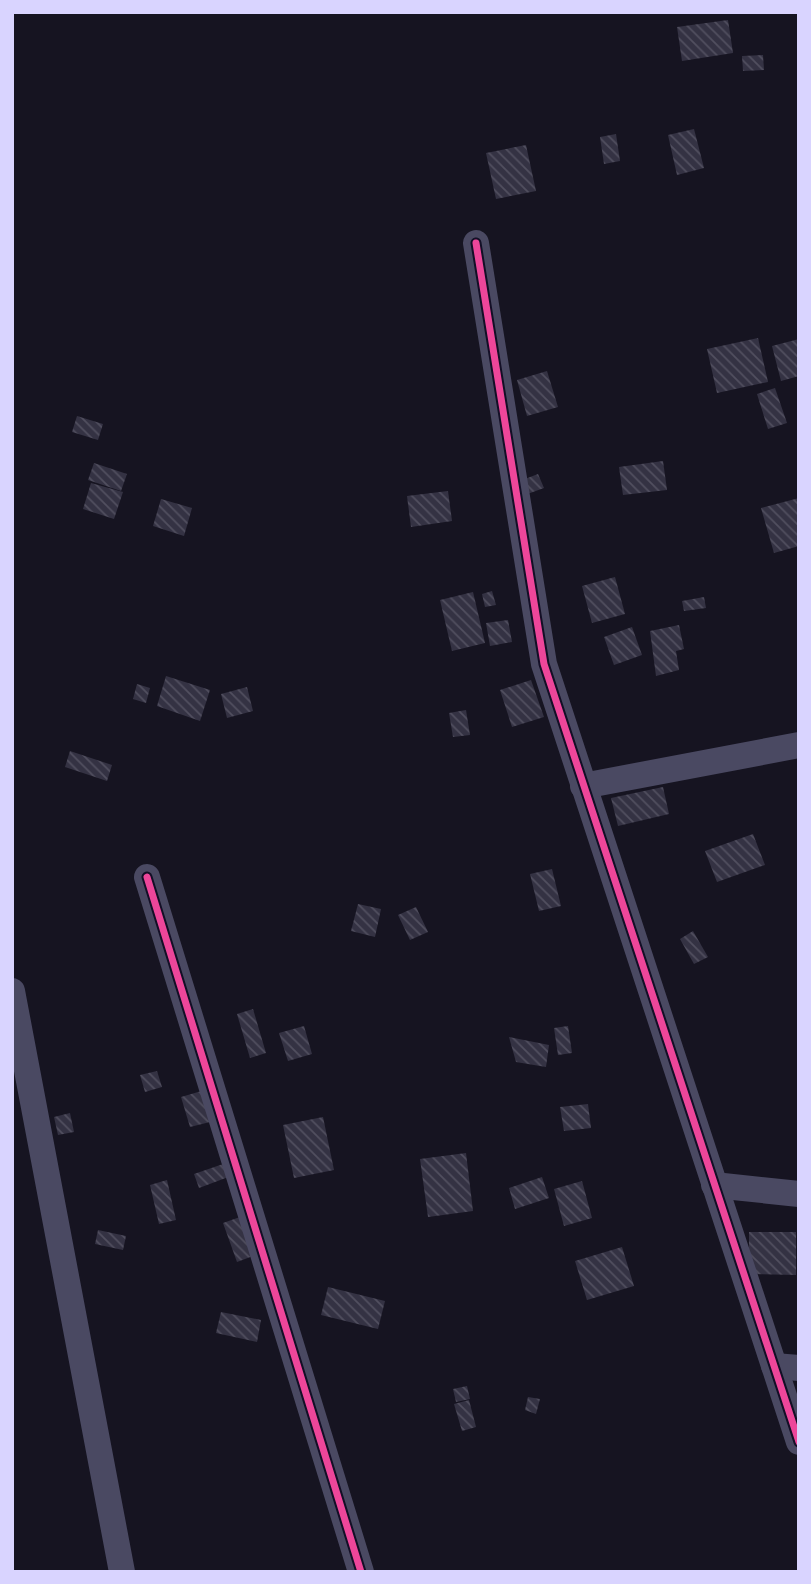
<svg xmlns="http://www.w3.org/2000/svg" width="811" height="1584" font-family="Inter,sans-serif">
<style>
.building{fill:url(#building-back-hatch)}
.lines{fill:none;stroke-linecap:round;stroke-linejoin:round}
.minor{stroke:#4a4962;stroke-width:26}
.cycleway-casing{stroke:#130f26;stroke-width:11}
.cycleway{stroke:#ed469a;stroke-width:7}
</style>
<defs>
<pattern id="building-back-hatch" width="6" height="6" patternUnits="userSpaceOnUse" patternTransform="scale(1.75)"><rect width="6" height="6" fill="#343243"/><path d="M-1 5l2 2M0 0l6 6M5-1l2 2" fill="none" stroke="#514f5f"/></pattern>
</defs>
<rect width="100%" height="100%" fill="#161421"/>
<g class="building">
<path d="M728,20l5,33 -51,8 -5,-34z"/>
<path d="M763,55l1,15 -21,1 -1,-15z"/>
<path d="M694,129l10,39 -27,7 -9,-40z"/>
<path d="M616,134l4,27 -16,3 -4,-27z"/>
<path d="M526,145l10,46 -40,8 -10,-46z"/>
<path d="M758,338l10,44 -51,11 -10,-44z"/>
<path d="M799,339v37l-18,5 -9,-35z"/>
<path d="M547,371l11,36 -31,9 -10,-36z"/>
<path d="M775,388l12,35 -19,6 -11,-35z"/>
<path d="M77,416l26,8 -5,16 -26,-8z"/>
<path d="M663,461l4,29 -44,5 -4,-28z"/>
<path d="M94,463l33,11 -6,17 -33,-11z"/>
<path d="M538,474l6,14 -22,8 -5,-14z"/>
<path d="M91,483l32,9 -9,27 -31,-10z"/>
<path d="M448,491l4,30 -41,6 -4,-31z"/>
<path d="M799,498v48l-25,7 -13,-45z"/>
<path d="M161,499l31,9 -8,28 -31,-10z"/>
<path d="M615,577l10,37 -33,9 -10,-37z"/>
<path d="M492,591l4,14 -11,2 -3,-13z"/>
<path d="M473,592l12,51 -33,8 -12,-51z"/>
<path d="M704,597l2,11 -22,3 -2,-10z"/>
<path d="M508,620l4,22 -22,4 -4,-23z"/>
<path d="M679,625l5,24 -8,2 3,19 -23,6 -6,-45z"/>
<path d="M632,627l10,28 -28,10 -10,-28z"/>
<path d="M166,676l44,14 -10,31 -43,-15z"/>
<path d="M531,680l13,37 -32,10 -12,-37z"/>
<path d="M137,684l13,4 -4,15 -13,-4z"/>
<path d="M247,687l6,24 -26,7 -6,-24z"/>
<path d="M466,710l4,25 -17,2 -4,-24z"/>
<path d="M70,751l42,14 -5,16 -42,-14z"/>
<path d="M663,787l6,27 -51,12 -7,-28z"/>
<path d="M753,834l12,31 -48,17 -12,-31z"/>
<path d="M552,869l9,37 -22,5 -9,-37z"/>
<path d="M358,904l23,5 -6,28 -24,-6z"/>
<path d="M416,907l12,25 -18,8 -12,-25z"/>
<path d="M693,931l15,26 -14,7 -14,-25z"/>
<path d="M253,1009l13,44 -16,5 -13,-44z"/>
<path d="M304,1026l8,28 -24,7 -9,-28z"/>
<path d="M568,1026l4,27 -14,2 -4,-27z"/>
<path d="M509,1037l40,8 -3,22 -30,-5z"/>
<path d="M157,1071l5,16 -17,5 -5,-17z"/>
<path d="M205,1090l9,31 -24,6 -9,-30z"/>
<path d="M588,1104l3,24 -27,3 -4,-24z"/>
<path d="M70,1113l4,19 -16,3 -4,-18z"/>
<path d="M323,1117l11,53 -40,8 -11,-53z"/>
<path d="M466,1153l7,58 -45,6 -8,-58z"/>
<path d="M226,1163l5,13 -32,12 -5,-14z"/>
<path d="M542,1177l7,21 -34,11 -6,-21z"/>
<path d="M167,1180l9,40 -17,4 -9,-39z"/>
<path d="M582,1181l10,37 -28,8 -10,-37z"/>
<path d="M240,1217l13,39 -16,6 -14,-39z"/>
<path d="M98,1230l28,6 -3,14 -28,-6z"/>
<path d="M749,1232h47v43l-47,-1z"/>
<path d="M622,1247l12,39 -47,14 -12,-39z"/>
<path d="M328,1287l57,14 -7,28 -57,-14z"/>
<path d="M221,1312l40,8 -4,22 -41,-9z"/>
<path d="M467,1386l3,13 -14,3 -3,-13z"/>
<path d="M528,1397l12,2 -4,15 -11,-4z"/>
<path d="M469,1400l7,27 -14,4 -8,-27z"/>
</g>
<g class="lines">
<g class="minor">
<path d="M476,243l68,421 255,778"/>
<path d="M583,786l216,-41"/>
<path d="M147,877l214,695"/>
<path d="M12,991l110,581"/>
<path d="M714,1185l85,9"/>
<path d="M774,1366l25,2"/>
</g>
<defs>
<g id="cycleway">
<path d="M476,243l68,421 255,778"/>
<path d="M147,877l214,695"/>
</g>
</defs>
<use href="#cycleway" class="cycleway-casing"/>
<use href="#cycleway" class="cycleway"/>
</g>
<rect width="811" height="1584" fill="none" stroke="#d9d4ff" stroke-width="28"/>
</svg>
